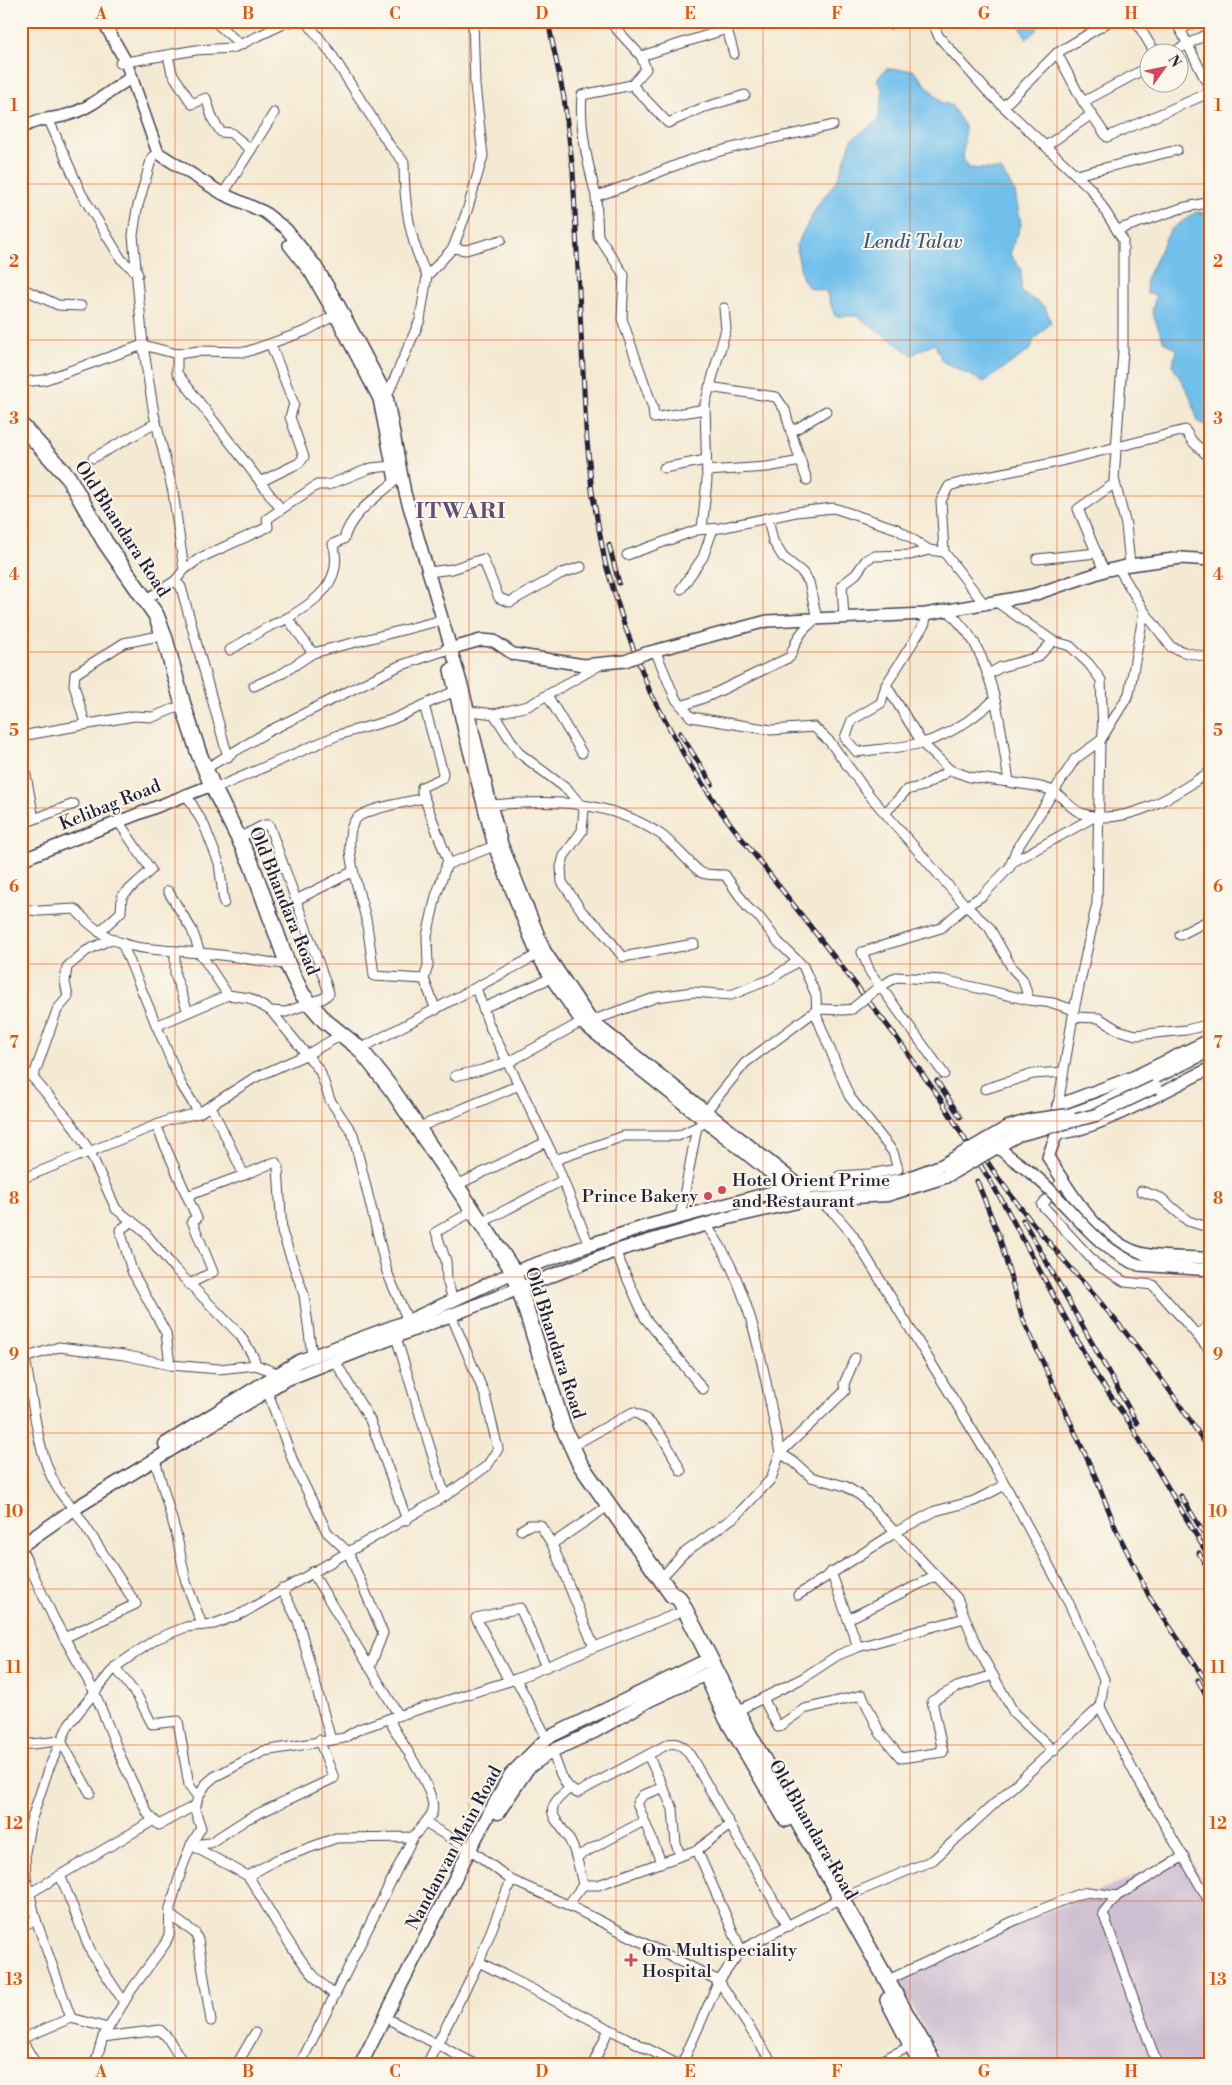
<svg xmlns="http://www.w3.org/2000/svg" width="1232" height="2085" font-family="'Libre Bodoni',serif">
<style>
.industrial{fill:#cebed1}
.water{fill:#71c0ec;stroke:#4a7194}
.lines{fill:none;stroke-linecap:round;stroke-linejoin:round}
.minor-casing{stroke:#424052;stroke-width:11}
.tertiary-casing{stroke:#424052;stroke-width:14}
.secondary-casing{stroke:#424052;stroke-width:15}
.trunk-casing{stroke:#424052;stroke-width:18}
.minor{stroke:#fff;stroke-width:9}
.tertiary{stroke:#fff;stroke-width:11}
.secondary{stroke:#fff;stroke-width:12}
.trunk{stroke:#fff;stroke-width:15}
.rail-casing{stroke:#22223b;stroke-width:5}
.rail{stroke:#fbf7ec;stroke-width:3;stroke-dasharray:9;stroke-linecap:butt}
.minor-bridge-casing{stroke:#424052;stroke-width:11;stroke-linecap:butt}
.tertiary-bridge-casing{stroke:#424052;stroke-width:14;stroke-linecap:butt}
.secondary-bridge-casing{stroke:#424052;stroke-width:15;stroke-linecap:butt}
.minor-bridge{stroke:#fff;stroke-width:9}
.tertiary-bridge{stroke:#fff;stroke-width:11}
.secondary-bridge{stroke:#fff;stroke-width:12}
.grid{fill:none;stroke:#de560e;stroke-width:1;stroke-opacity:0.55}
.poi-dot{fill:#d1495b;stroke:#fbf7ec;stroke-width:2}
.labels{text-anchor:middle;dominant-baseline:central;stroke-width:4;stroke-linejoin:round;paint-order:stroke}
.street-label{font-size:18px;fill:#22223b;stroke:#fbf7ec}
.poi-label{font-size:18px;fill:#22223b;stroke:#fbf7ec;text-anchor:start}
.water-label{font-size:19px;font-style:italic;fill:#3e5979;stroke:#fbf7ec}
.district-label{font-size:22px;font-weight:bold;letter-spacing:1px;fill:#634e74;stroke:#fbf7ec}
.neatline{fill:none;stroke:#de560e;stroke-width:2}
.grid-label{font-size:16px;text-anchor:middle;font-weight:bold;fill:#de560e}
</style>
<rect width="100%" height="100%" fill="#fbf7ec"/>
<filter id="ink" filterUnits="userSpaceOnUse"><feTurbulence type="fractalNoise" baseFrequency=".02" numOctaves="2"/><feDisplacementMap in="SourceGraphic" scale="10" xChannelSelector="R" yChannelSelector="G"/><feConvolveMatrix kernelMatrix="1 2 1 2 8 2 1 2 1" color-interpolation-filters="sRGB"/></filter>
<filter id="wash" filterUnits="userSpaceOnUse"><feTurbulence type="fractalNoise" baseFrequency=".0096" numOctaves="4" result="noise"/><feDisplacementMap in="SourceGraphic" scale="20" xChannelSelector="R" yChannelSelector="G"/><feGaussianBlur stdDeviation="1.12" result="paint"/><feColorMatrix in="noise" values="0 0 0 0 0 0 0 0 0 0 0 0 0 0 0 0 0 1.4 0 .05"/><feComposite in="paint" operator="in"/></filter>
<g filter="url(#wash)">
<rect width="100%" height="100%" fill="#f4e9d2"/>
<path class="industrial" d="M1185,1851l26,43v170h-269l-44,-84 105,-51 112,-44z"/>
<g class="water">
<path d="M1017,21h28l-18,18z"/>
<path d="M886,69l27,1 29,33 9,2 14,21 -2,32 6,10 32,2 14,22 6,33 -11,29 11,16v22l24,15 6,15 -18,19 -2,8 -47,33 -41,-20 -9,-19 -22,12 -55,-39h-22l-9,-25 -17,-3 -7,-11 -6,-31 20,-38 22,-29 14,-40 26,-18 5,-29 -6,-13z"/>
<path d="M1196,212l15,2v217l-13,-10 -8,-25 -17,-30 3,-17 -12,-7 -12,-30 4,-17 -9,-2 -1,-14 24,-49z"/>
</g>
</g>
<g filter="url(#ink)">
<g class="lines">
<defs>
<g id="minor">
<path d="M214,21l27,24"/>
<path d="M306,21l24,31 60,94 14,16c0,41 5,77 23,114"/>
<path d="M609,21l32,35 86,-27 10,-8"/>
<path d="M886,21l3,3 9,-3"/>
<path d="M932,21l7,16 49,55 104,98 31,50v110l-9,129 12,46 4,40"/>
<path d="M1136,21l16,27 9,4"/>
<path d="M1176,21l35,70"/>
<path d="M727,29l7,25"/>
<path d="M1180,30l17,-9"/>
<path d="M1173,52l38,-20"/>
<path d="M1057,53l53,-32"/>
<path d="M168,56l4,17 20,31 14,-6 7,22 8,12 10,1 20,17"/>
<path d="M641,56l5,13 -14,16 -50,10c-3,33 6,69 14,101 36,-10 68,-28 103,-39 44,-14 90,-21 134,-32"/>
<path d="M120,63l76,-13 37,-2 57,-27"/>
<path d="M632,85l36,38 34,-15 43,-13"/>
<path d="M1083,102l67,-36"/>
<path d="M1004,106l53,-53 26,49 24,35 104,-45"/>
<path d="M48,118l33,75 40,66 17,15"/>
<path d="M1046,146l46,-32"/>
<path d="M152,157l-15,52 -4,26 10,110 34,9 22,-3 47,1 60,-21 29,-16"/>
<path d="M1076,175l101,-25"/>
<path d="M223,194l51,-81"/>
<path d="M596,196l2,40 26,39 -2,44 31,89 1,10 51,-9"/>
<path d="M1117,230l65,-22 29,-6"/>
<path d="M453,248l13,2 35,-10"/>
<path d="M21,288l37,17 23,1"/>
<path d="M177,354v19l104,136"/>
<path d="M21,382l23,-2 99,-35 11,69 19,78 11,78"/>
<path d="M709,387l67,10 9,13 6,22"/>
<path d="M387,396l33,-76 7,-44 26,-28 14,-37 16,-55 -8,-71 -2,-64"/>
<path d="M93,458l63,-35"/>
<path d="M664,468l42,-8"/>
<path d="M707,471l60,-4 34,-6"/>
<path d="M807,480l-16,-48 35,-21"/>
<path d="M260,482l39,-19 5,-6 -14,-40 4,-13 -23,-59"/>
<path d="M702,529l5,-49 -2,-76 21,-75 -2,-21"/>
<path d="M944,552l-3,-51 8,-15 28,-8 76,-15 132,-33 7,11 19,18"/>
<path d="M627,555l70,-25 23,-2 76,-16 38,-4 63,21 32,21 15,2 41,53"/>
<path d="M1037,559l60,-6"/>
<path d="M1104,571l-26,-62 37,-26"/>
<path d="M429,572l23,-3 31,-10 16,39 11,4 50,-28 21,-7"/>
<path d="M175,581l6,6 47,170"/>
<path d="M681,589l22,-32 10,-28"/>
<path d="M145,600l30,-19 9,-11 16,-12 68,-31 -1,-8 50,-34h11l43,-17 21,-2"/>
<path d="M998,603l55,38 17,5 19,18 12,16 2,55"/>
<path d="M949,611c8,10 20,21 26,33 22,42 27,92 34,138 14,3 34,3 45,10 10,6 17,17 27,21 43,16 96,-19 130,-42"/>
<path d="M1144,611l27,36 13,5 27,6"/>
<path d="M926,614l-1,9 -39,62 -5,18 -29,17 -7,18 12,14c21,-3 44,-4 65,-9 26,-7 52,-25 72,-43"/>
<path d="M287,618l26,35 125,-32"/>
<path d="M844,618l-2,-33 14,-11 10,-14 7,-4 37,-1 19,-5"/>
<path d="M230,650c14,-8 27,-17 40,-24 5,-3 10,-3 14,-6 30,-17 61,-38 49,-76l11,-5c6,-25 33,-42 51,-58"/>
<path d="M655,650l20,48 16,19 80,13 43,-3 16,15 40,54 96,110 23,21 23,41 11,12 6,20"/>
<path d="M987,675l14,-8 37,-10 15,-16"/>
<path d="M886,685l36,58 28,27"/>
<path d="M254,686l29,-13 30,-20"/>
<path d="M547,695l35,58"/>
<path d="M424,705l19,68 -1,5 -20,9v5l26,69 -12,35 -9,40 1,30 -4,13 12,31"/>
<path d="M682,706l29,-11 79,-38c6,-17 11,-28 27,-38l-8,-37 -7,-10 -19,-15 -10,-16 -5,-23"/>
<path d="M462,710l32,4 34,-8 72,-41"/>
<path d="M494,714l25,39 49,37 16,19 -2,22 -18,25 -3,11 1,15 21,31 16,14 24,30 71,-13"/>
<path d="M85,723l-11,-38 1,-11 49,-31 40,-8"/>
<path d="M21,736l113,-20 19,1 30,-12"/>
<path d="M21,748l13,71"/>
<path d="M205,769l64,-38 130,-65 47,-16"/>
<path d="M214,789l124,-54 53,-15 64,-29"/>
<path d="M186,794l18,31 15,38 5,40"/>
<path d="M491,805c61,-5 116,-6 169,29 11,7 35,36 42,39 6,2 17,2 23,2l23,33 12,10 18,24 25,24 13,29 1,22 32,79 44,56 5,17 -28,5 -31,2 -11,10"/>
<path d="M885,813l22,-23 16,-4 27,-16 20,7 39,5"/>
<path d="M21,824l53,-20"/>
<path d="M1011,863l83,-46"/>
<path d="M446,865l48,-19"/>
<path d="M168,891l24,39 8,23 28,42 21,3 22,13 15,1 38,-14 5,-5 -4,-12 -56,-156h-5l-25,13"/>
<path d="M296,900l56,-28"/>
<path d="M21,909l18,2 36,-2c40,46 70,38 125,44 30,2 59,8 88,12"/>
<path d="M99,932l22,-20 1,-16 29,-26 -33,-49"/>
<path d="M1180,935l31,-16"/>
<path d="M122,943l59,141 18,29"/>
<path d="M175,951v24l13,37"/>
<path d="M424,979l-50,-3c-2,-19 -5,-38 -8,-57 -5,-22 -27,-80 -10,-100 9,-11 53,-17 68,-21"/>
<path d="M476,988l13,37 30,60"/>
<path d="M877,989l19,-12 47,3 86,20 24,3 21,7"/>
<path d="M483,1008l68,-30"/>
<path d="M271,1011l49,60 10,29 23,34 34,138 21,49"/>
<path d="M1073,1017l26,1 19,12 18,5 50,-5 25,-6"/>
<path d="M156,1026l72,-31"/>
<path d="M360,1049l177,-94"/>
<path d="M21,1068l12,10 37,43 20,31 26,57 26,20 32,39 66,67 13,21 3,9"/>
<path d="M944,1074l-74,-102 -8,-20 79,-24 25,-22 16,-10 28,-29 6,-17 59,-91 25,-18 29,-47 15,-83 -25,-42"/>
<path d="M455,1076l27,-6 31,-10 63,-35 7,-1 74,-27 36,-5 38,3 40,-16 27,-18"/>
<path d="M33,1078l24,-68 11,-13 -3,-15 2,-15 19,-16 25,-12"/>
<path d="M985,1089l48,-15 30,-2"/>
<path d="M1058,1105l16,-95 23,-107 3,-162"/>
<path d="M703,1115l42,-52 73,-54 26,1 8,-1"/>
<path d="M156,1125l31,71"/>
<path d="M417,1128l102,-43 36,75"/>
<path d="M244,1175l31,-13 3,4 4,66 22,63 8,60"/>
<path d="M21,1179l148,-59 30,-7 55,-35 54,-24 33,-19"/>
<path d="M1063,1180l-21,25 55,60 28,17 28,3 58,66"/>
<path d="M455,1186l91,-44"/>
<path d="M1141,1191l20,7 27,23 23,7"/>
<path d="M818,1200l17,14 17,20 146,238 68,125 38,82 -4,28"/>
<path d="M680,1217l17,-90"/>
<path d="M132,1221l-12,9 12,41 34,62 4,32"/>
<path d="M481,1223l82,-43"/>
<path d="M706,1225c47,61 59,154 74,228"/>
<path d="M589,1245l-34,-85 69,-24h54l27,-13 4,-6"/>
<path d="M615,1251l30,67 58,71"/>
<path d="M189,1284l24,-12 -21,-51 5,-3 -10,-22 57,-21 -33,-69"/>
<path d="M453,1300l-6,-20 -1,-19 -10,-29 37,-21"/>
<path d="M1199,1335l12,-13"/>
<path d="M396,1337l49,159"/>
<path d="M21,1359l38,-12 65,8 46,10 49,4 37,-4 21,8"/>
<path d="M25,1359c9,44 12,112 44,144"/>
<path d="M335,1361l35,59 37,100"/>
<path d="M267,1390l27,74 33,68 21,20 35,81 -13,34"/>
<path d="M572,1446l61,-34c24,8 37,38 48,59"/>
<path d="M780,1453l65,-62 -1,-7 11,-26"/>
<path d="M155,1460l22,77 9,45 16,43"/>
<path d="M521,1530l8,-5h11l12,19 56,-38"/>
<path d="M552,1544l42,103"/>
<path d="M21,1548l33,71 40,72 30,74 24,49 11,11 37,-20"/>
<path d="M312,1572l86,142"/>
<path d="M661,1578l22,-24 55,-40 33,-35 9,-26 14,9 17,15 34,9 16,10 96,102 20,49 37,66 40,38"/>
<path d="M282,1589l16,32 33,119"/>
<path d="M798,1595l98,-63 39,-21 39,-10 31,-16"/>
<path d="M848,1619l88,-43"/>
<path d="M64,1638l72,-34 -62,-95"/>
<path d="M858,1647l107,-29"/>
<path d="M115,1667l23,30 14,27 26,-3 11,64 9,12"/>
<path d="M516,1679l-125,39 1,7c9,17 47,70 40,88 -2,4 -5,7 -7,10l45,26 41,31 57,25 151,76 54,83"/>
<path d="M509,1681l-33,-63 44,-10 26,59"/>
<path d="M763,1698l15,29 26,-18 58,-14 18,38 21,25 42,-6 -11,-51 25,-14 36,-12"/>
<path d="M737,1711l66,-33 35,-23 20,-8 -27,-75"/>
<path d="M547,1738l-31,-59 160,-65"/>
<path d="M21,1745l40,-4 29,52"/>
<path d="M552,1751c6,15 10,35 25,42l91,-49c13,-3 19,6 25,16l95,166"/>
<path d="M648,1755l25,54 3,35 4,11"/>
<path d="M191,1845l57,31 28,-16 60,-22 77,-1 12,-14"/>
<path d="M191,1845l19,-2 37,-24 87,-41 -15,-38"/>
<path d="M697,1850l44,100"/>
<path d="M576,1857l68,-36"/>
<path d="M661,1862l-24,-59 6,-8 19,-7"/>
<path d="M60,1875l31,77 33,50"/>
<path d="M248,1876c23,35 53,96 87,119l78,-158"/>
<path d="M583,1885h15l99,-35 33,-25"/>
<path d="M30,1893l124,-73"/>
<path d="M1117,1896l-14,17 54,151"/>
<path d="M568,1905l15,-20c-3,-14 -6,-30 -12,-42 -12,-26 -34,-29 -2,-54"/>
<path d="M170,1915l25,18 3,7 13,81"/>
<path d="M21,1926l15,-6"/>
<path d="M479,1962l198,102"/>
<path d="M888,1980l130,-61 61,-25 9,-2 29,4 67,-40"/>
<path d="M392,2021l83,43"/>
<path d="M108,2028l-37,-10 -35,-98 -10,-42 -1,-26 6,-31 17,-51 21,-46 46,-57 41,-28 30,-12 28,-3 29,-11 202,-117 42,-30 11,-17 -13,-54 -34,-80"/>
<path d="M103,2037l57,-7 7,7 17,27"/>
<path d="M21,2039l50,-21"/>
<path d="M21,2039l15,25"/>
<path d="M95,2064l8,-27 29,-48 33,-45 4,-9 1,-27 12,-40 9,-23 10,-17 -6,-18 3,-13 8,-13 8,-7 50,-26 80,-13 15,-9 32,-11"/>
<path d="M237,2064l18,-31"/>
<path d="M300,2064l35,-69"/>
<path d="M427,2064l52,-102 32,-82"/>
<path d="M593,2064l16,-35"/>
<path d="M682,2064l37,-83 22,-31 92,-48 100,-42 167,-153 36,69 75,128"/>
<path d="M874,2064l37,-18"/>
</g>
<g id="tertiary">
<path d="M103,21l23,41 32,91 65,41 41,18 22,17 30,37 22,37 49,93 18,97 58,196 28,116 11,39 43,107 47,70 210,166 2,6"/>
<path d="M21,128c17,-10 28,-8 46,-13 23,-6 44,-25 65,-38"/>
<path d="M289,245l21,27 25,43 44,84 16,81"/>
<path d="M446,650l35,-10 13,1 19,13 71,11 41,-4"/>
<path d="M646,653l121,-32 159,-7 107,-19 71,-24 26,-6 51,-7 30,2"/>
<path d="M450,670l15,65 29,111 43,109 14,23 32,46 206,164 6,15"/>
<path d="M21,860l191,-75"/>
<path d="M1211,1039l-78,38 -75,28 -1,28 -9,24c23,36 49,83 92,96 15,5 48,4 65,5l6,5"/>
<path d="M1057,1133c36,0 118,-48 154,-65"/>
<path d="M1139,1265l72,5"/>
</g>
<g id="secondary">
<path d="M1069,1115l31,-11 111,-54"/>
<path d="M165,1444l134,-83 109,-40 106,-49 75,-27 58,-19 142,-38 84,-4 30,-4 40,-15"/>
<path d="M21,1546l53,-37 211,-129 330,-129 113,-33 78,-18 81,-5 58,-18"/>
<path d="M498,1813l30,-45 24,-17 42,-19 56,-32 65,-30"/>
<path d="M361,2064l109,-215 40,-74 37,-37 162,-79"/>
</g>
<g id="trunk">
<path d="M21,425l47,52 37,65 51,73 9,24 18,66 16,49 13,31 39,78 37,102 14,29 23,27 35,28 33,42 121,181 49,155 17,37 92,131 7,3 67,131 188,335"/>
<path d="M710,1682l17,37 59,100"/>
<path d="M888,2000l33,64"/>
</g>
</defs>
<use href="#minor" class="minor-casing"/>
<use href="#tertiary" class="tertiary-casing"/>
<use href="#secondary" class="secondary-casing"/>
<use href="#trunk" class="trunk-casing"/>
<use href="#minor" class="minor"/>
<use href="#tertiary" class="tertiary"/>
<use href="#secondary" class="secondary"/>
<use href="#trunk" class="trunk"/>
<defs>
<g id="rail">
<path d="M548,21l16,77 9,73 13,259 6,61 13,71 19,62 26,68 38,70 34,51 172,221 47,66 63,104 92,171 33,47 82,138"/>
<path d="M609,545l10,38"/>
<path d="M680,733l32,51"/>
<path d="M937,1081l23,36"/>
<path d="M983,1155c42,66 98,122 147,183 30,37 56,75 81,115"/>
<path d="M977,1181l22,55 23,81 74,161 20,51 33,67 62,92"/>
<path d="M1023,1220l114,203"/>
<path d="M1181,1496l30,49"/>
<path d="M1199,1553l12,20"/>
<path d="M1198,1680l13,26"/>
</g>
</defs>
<use href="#rail" class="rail-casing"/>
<use href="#rail" class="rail"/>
<defs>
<path id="minor-bridge" d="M852,1009l23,-19"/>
<g id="tertiary-bridge">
<path d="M625,661l21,-8"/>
<path d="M991,1141c14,14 30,23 45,36 35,29 58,71 103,88"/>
</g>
<g id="secondary-bridge">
<path d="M943,1165l65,-38 23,-7 38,-5"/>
<path d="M945,1177l73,-42 78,-20 59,-28"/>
</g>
</defs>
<use href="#minor-bridge" class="minor-bridge-casing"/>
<use href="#tertiary-bridge" class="tertiary-bridge-casing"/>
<use href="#secondary-bridge" class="secondary-bridge-casing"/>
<use href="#minor-bridge" class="minor-bridge"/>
<use href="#tertiary-bridge" class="tertiary-bridge"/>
<use href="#secondary-bridge" class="secondary-bridge"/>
</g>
</g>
<path class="grid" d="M175,21v2043M322,21v2043M469,21v2043M616,21v2043M763,21v2043M910,21v2043M1057,21v2043M21,184h1190M21,340h1190M21,496h1190M21,652h1190M21,808h1190M21,964h1190M21,1121h1190M21,1277h1190M21,1433h1190M21,1589h1190M21,1745h1190M21,1901h1190"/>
<g class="poi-dot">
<circle cx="722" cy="1190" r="5"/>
<circle cx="708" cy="1196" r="5"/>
<path d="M628.5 1952.5h5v5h5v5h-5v5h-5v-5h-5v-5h5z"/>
</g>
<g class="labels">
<g class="street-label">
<text transform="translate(122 529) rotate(57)">Old Bhandara Road</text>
<text transform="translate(110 805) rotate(-22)">Kelibag Road</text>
<text transform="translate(284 901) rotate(68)">Old Bhandara Road</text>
<text transform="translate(555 1343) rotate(72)">Old Bhandara Road</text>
<text transform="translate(813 1830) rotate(60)">Old Bhandara Road</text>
<text transform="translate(454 1848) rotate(-62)">Nandanvan Main Road</text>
</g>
<g class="poi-label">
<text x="732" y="1180">Hotel Orient Prime<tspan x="732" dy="21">and Restaurant</tspan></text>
<text x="698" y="1196" text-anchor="end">Prince Bakery</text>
<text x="642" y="1950">Om Multispeciality<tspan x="642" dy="21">Hospital</tspan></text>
</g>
<g class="water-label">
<text x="913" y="242">Lendi Talav</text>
</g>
<g class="district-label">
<text x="461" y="511">ITWARI</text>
</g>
</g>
<rect width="1232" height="2085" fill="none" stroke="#fbf7ec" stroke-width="55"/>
<g transform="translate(1164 68) rotate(57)"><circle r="24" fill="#fbf7ec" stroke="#a4a2a5"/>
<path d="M0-4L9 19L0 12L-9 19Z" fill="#d1495b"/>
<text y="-8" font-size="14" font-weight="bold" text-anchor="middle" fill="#22223b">N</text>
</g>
<rect x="28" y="28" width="1176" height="2030" class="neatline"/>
<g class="grid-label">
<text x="101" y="19">A</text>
<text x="248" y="19">B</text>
<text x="395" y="19">C</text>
<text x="542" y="19">D</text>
<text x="690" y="19">E</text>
<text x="837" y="19">F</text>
<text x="984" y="19">G</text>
<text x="1131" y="19">H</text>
<text x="14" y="111">1</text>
<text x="1218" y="111">1</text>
<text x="14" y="267">2</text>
<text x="1218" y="267">2</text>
<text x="14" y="424">3</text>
<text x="1218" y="424">3</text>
<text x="14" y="580">4</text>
<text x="1218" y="580">4</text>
<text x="14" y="736">5</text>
<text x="1218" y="736">5</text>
<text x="14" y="892">6</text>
<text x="1218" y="892">6</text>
<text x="14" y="1048">7</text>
<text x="1218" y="1048">7</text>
<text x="14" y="1204">8</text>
<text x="1218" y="1204">8</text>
<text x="14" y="1360">9</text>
<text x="1218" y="1360">9</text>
<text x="14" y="1517">10</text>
<text x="1218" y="1517">10</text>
<text x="14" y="1673">11</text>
<text x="1218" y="1673">11</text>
<text x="14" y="1829">12</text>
<text x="1218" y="1829">12</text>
<text x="14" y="1985">13</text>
<text x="1218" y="1985">13</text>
<text x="101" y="2077">A</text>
<text x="248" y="2077">B</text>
<text x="395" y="2077">C</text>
<text x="542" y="2077">D</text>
<text x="690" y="2077">E</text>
<text x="837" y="2077">F</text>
<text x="984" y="2077">G</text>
<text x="1131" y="2077">H</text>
</g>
</svg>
